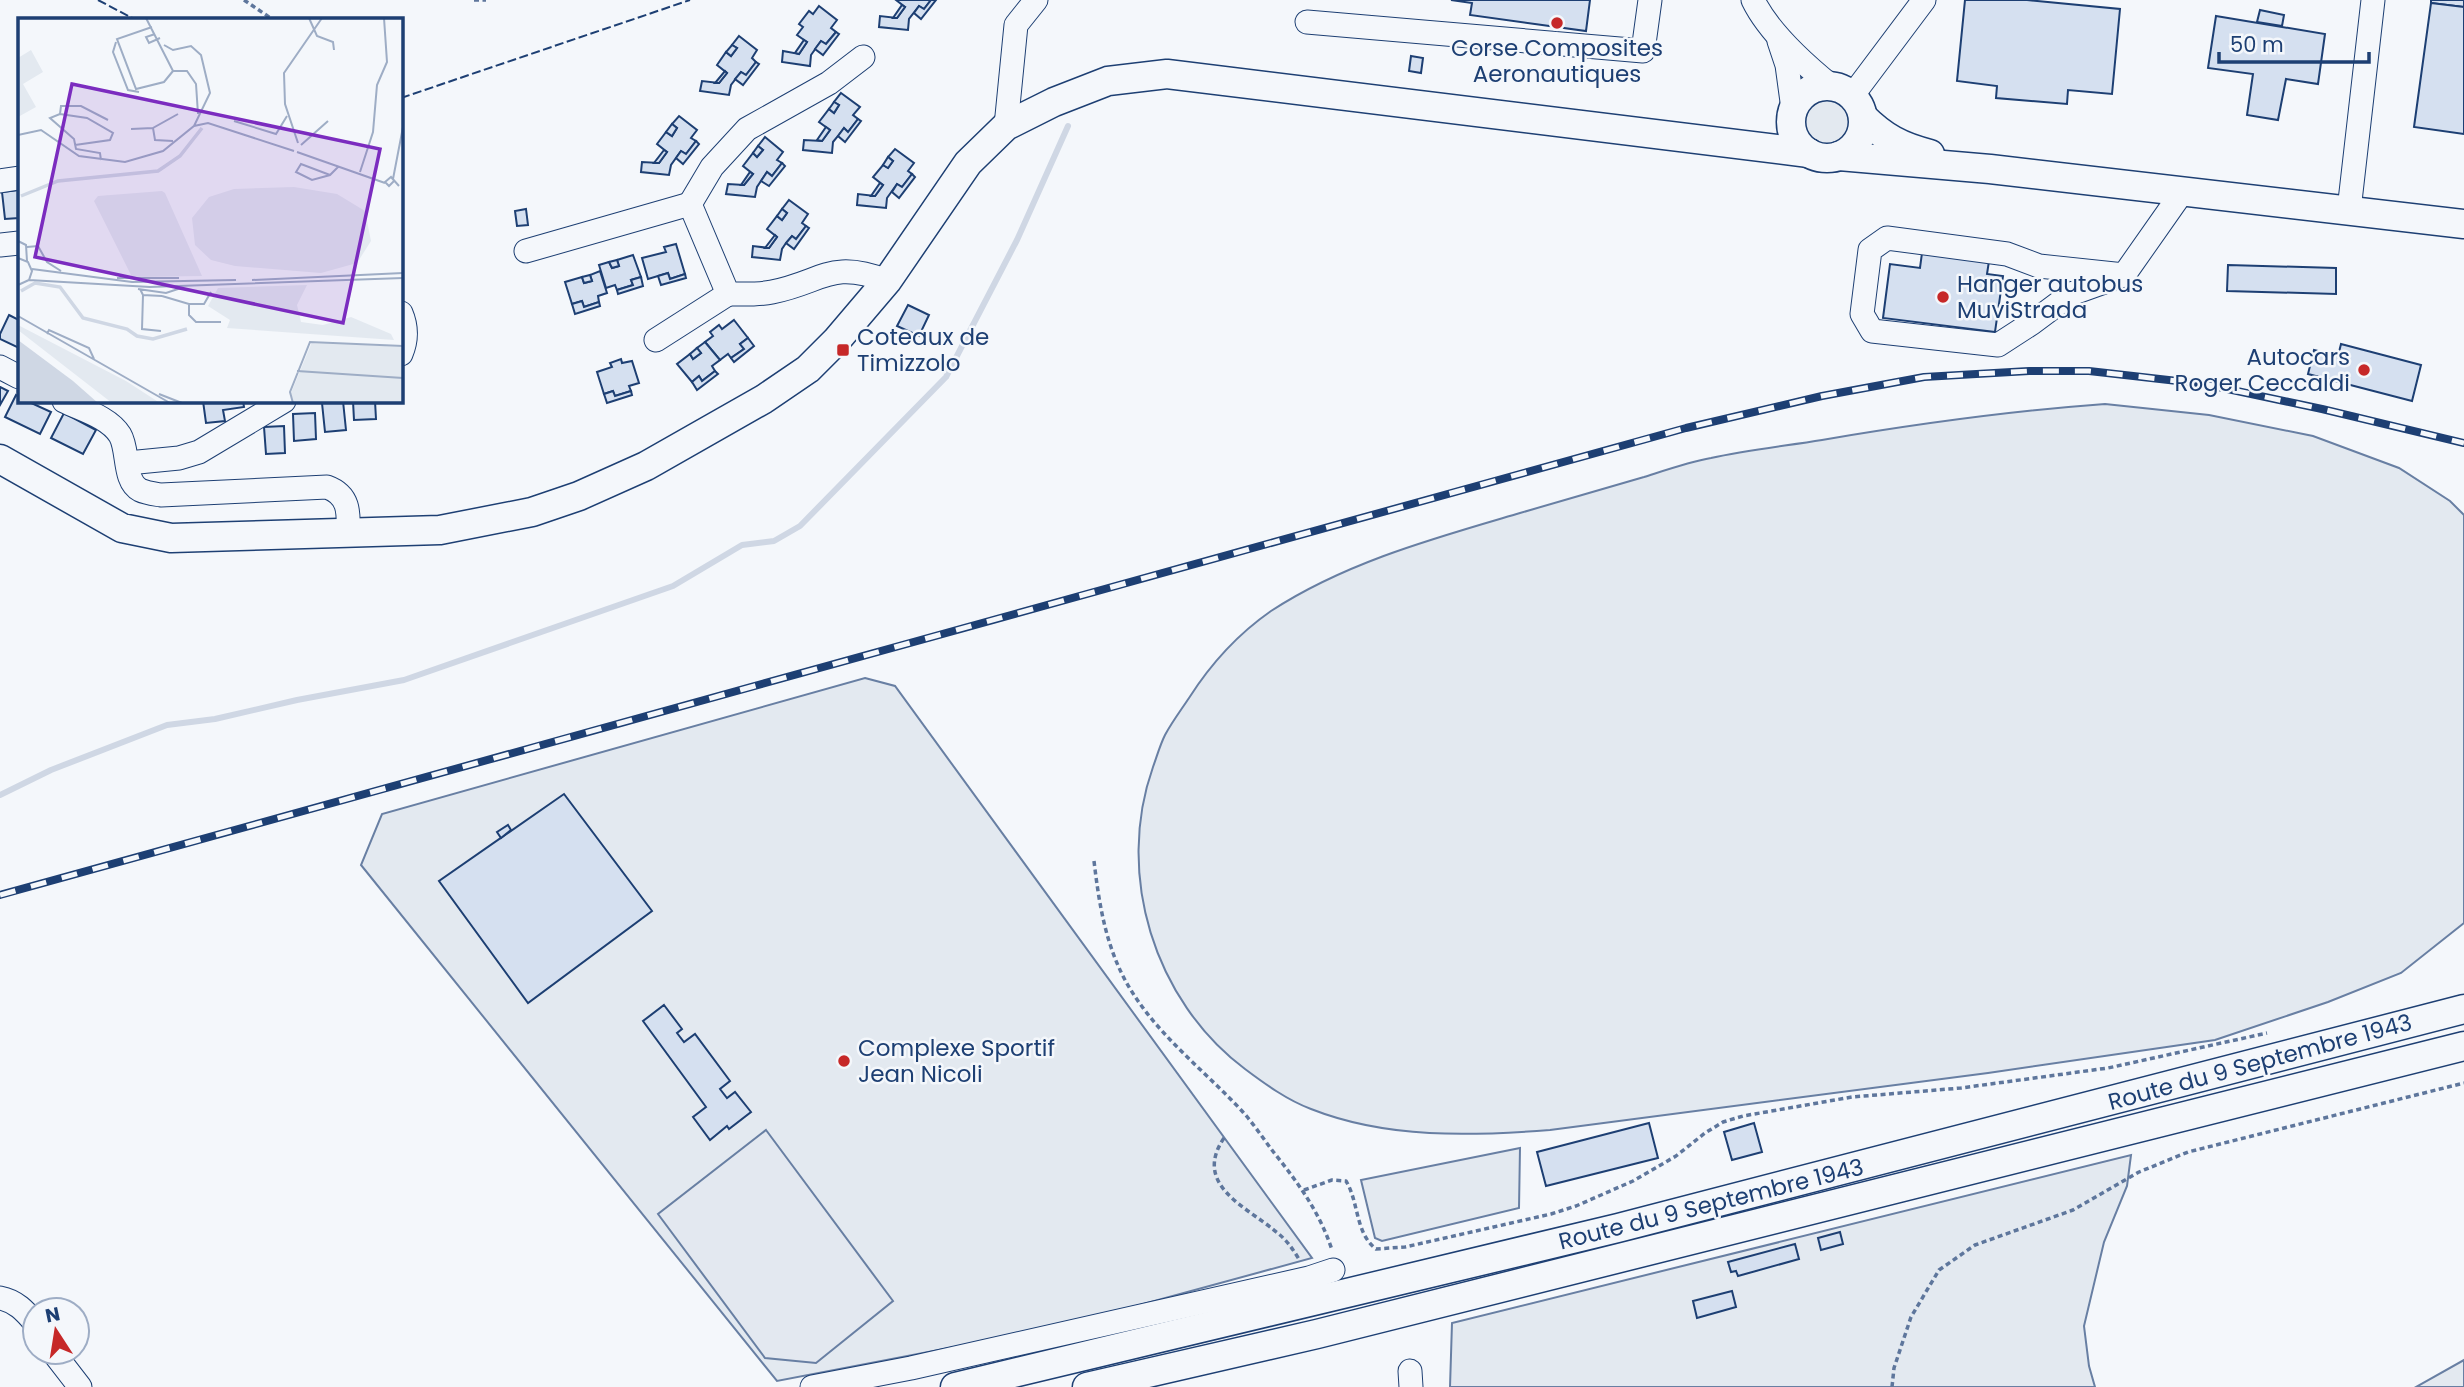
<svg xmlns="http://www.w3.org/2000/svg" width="2464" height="1387" font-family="Poppins,sans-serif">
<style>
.green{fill:#e3e9f0;stroke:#687fa3;stroke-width:2}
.parking{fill:#e3e8f0;stroke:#687fa3;stroke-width:2}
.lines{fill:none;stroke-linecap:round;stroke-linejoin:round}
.stream{stroke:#cfd7e4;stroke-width:6}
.building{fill:#d5e0f0;stroke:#1d3f73;stroke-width:2}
.minor-casing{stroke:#1d3f73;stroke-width:25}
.major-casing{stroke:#1d3f73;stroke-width:31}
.path{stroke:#5e769c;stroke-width:3.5;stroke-dasharray:5 3.5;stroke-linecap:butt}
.minor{stroke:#f4f7fb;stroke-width:23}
.major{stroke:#f4f7fb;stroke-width:28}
.rail-casing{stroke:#1d3f73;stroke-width:8}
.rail{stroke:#f4f7fb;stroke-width:5;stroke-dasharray:16;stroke-linecap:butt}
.fence{stroke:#1d3f73;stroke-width:2;stroke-dasharray:9 3.5;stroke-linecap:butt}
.poi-dot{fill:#c62828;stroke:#f4f7fb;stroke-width:2.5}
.labels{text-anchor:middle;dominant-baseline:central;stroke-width:5;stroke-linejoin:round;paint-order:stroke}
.poi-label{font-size:23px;fill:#1d3f73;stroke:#f4f7fb;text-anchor:start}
.street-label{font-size:23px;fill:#1d3f73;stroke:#f4f7fb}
.inset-river{fill:none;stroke:#cfd7e4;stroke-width:3.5}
.inset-road{fill:none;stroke:#9eadc5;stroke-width:2}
.view{fill:#7b2cbf;fill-opacity:0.15;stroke:#7b2cbf;stroke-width:3.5}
.inset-edge{fill:none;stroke:#1d3f73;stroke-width:3.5}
</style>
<rect width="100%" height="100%" fill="#f4f7fb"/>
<g class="green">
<circle cx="1825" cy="121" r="29"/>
<path d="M2105,404l104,11 104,21 86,32 51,33 14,14v408l-63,50 -73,29 -113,38 -227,33 -438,57c-79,6 -163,9 -239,-21 -24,-9 -46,-25 -66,-40 -91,-68 -130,-195 -92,-302 4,-11 7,-22 12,-32 7,-13 16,-25 24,-37 21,-33 49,-64 82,-87 75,-49 164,-73 249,-98 41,-12 83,-24 124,-36 22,-7 45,-15 67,-19 36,-8 74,-12 111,-18 94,-16 188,-29 283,-36z"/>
<path d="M865,678l30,8 417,572 -253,69 -282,54 -416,-516 21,-51z"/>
<path d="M1520,1148l-1,60 -137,33 -7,-3 -14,-58z"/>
<path d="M2131,1155l-4,31 -23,56 -20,84 5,40 6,21h-645l2,-64z"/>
<path d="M2464,1360v27h-48z"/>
</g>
<path class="parking" d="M766,1130l127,171 -77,62 -51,-5 -107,-144z"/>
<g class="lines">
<path class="stream" d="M0,795l51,-25 116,-45 48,-6 82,-19 107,-20 269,-94 69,-41 32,-4 26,-15 146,-149 71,-137 51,-114"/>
</g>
<g class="building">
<path d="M896,0h35l-7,9 -5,-3 -10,13 -1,11 -29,-3 1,-11 17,2 8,-11z"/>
<path d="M931,0h5l-15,19 -7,-6 5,-7 5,3z"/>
<path d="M1451,0h139l-4,31 -116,-16 2,-12z"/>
<path d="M1965,0h62l93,9 -8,85 -44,-4 -1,14 -71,-6 1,-12 -40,-5z"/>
<path d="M2431,0h33v7l-33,-4z"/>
<path d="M2431,3l33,4v127l-50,-7z"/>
<path d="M902,5l3,2 -8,11h-4z"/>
<path d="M819,6l18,14 -6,8 5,4 -10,12 -5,-3 -10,14 -1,11 -28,-4 1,-11 16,3 8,-12 -10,-7 6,-8 -4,-3 10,-13 4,3z"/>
<path d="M2260,10l24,5 -2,11 -25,-4z"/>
<path d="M2216,16l109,18 -7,50 -32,-5 -8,41 -31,-5 6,-41 -45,-6z"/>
<path d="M836,32l3,2 -16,21 -8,-6 6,-8 5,3z"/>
<path d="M739,36l18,14 -5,8 4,4 -10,13 -5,-3 -10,13 -2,10 -29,-4 2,-10 17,2 8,-10 -10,-8 9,-13 5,4 6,-8 -5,-3z"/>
<path d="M804,40l3,2 -8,12 -4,-1z"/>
<path d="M732,45l5,3 -6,8 -5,-4z"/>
<path d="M1411,56l12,2 -2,15 -12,-2z"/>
<path d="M756,62l3,2 -16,21 -8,-6 6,-7 5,3z"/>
<path d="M725,71l2,2 -8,10h-4z"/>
<path d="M841,93l19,14 -7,8 5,4 -10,13 -4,-4 -6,8 -5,6 -1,11 -29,-3 1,-10 18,1 8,-11 -11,-8 10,-13 5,4 5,-8 -5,-3z"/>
<path d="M834,102l5,3 -5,8 -5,-4z"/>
<path d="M679,116l18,14 -6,8 5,3 -10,13 -5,-3 -10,14 -2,10 -28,-3 1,-10 17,1 8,-11 -10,-8 9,-12 6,4 5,-8 -5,-4z"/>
<path d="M858,119l3,2 -16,21 -7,-6 6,-8 4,4z"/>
<path d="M672,124l5,4 -5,8 -6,-4z"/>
<path d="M826,127l4,3 -8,11 -5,-1z"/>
<path d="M765,137l18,15 -6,8 5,3 -10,13 -5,-4 -10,15 -2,10 -29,-3 2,-10 16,1 9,-11 -10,-8 10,-13 4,4 6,-7 -5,-4z"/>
<path d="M696,141l3,3 -16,20 -7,-6 5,-7 5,3z"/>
<path d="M758,146l5,4 -6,7 -4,-4z"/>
<path d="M895,149l19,14 -6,8 4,3 -10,13 -5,-3 -10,14 -1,10 -29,-3 1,-11 17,2 8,-11 -10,-8 10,-12 5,3 5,-7 -5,-4z"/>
<path d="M664,150l3,2 -8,11h-5z"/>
<path d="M888,157l5,4 -5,7 -5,-3z"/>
<path d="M782,163l3,3 -16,20 -8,-5 6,-9 5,4z"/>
<path d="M750,172l3,2 -9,11h-3z"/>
<path d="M912,174l3,3 -16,21 -7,-6 5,-8 5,3z"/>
<path d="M880,183l3,2 -8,11h-4z"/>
<path d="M19,190v28l-14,1 -3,-27z"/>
<path d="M789,200l19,14 -6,9 4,3 -10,13 -4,-3 -6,7 -4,6 -2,11 -28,-3 1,-11 16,2 8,-11 -10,-8 10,-13 5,4 5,-7 -5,-4z"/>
<path d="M526,209l2,16 -11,1 -2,-15z"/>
<path d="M782,209l5,4 -5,7 -5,-4z"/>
<path d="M806,226l3,2 -15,21 -8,-6 6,-7 4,3z"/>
<path d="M775,235l2,2 -8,11h-4z"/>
<path d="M676,244l9,30 -15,5 -2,-6 -20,6 -6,-21 24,-6 -2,-5z"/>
<path d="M1922,253l67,8 -2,13 16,2 -8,56 -112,-14 7,-54 30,4z"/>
<path d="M633,255l8,22 -10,3 2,5 -16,5 -2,-5 -9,3 -7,-23 10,-3 3,6 7,-2 -2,-6z"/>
<path d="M617,260l2,6 -7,2 -3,-6z"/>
<path d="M2228,265l108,3v26l-109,-3z"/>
<path d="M600,271l7,22 -9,3 1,6 -15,5 -2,-6 -10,3 -7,-22 17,-5 2,6 8,-2 -2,-6z"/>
<path d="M668,273l2,6 15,-5 1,4 -25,7 -3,-9z"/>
<path d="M590,275l2,6 -8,2 -2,-6z"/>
<path d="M641,277l2,9 -25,8 -1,-4 16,-5 -2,-5z"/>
<path d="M582,301l2,6 15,-5 1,4 -25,8 -3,-10z"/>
<path d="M908,305l21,10 -10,21 -22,-10z"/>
<path d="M9,315l10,5v28l-19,-9v-5z"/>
<path d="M734,320l14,18 -8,6 4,5 -13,9 -3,-4 -8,6 -15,-18 8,-6 -3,-4 9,-7 3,4z"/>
<path d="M748,338l6,8 -20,16 -3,-4 13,-9 -4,-5z"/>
<path d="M705,342l15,18 -8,6 3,5 -13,10 -3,-5 -7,6 -15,-18 13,-10 3,5 8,-6 -4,-5z"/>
<path d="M2341,344l80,21 -9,36 -104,-27 6,-24 24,6z"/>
<path d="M697,348l4,5 -8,6 -3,-5z"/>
<path d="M621,359l1,4 10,-2 7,22 -10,3 2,5 -16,5 -2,-5 -9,3 -7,-22 15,-5 -2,-4z"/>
<path d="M715,371l3,3 -21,16 -5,-8 7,-6 3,5z"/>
<path d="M0,387l8,4 -8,14z"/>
<path d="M613,391l2,5 16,-5 1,4 -25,8 -3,-9z"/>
<path d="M16,395l3,2v4h8l24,11 -11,22 -35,-17z"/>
<path d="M203,401h40l1,6 -21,3 2,11 -19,2z"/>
<path d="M343,401l3,29 -21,2 -3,-29z"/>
<path d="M353,401h22l1,18 -22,1z"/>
<path d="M64,413l32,17 -13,24 -32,-16z"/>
<path d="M315,413l1,26 -22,2 -1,-27z"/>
<path d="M284,426l1,27 -19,1 -2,-27z"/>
<path d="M564,794l88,117 -124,92 -89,-122z"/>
<path d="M508,825l3,5 -10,8 -4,-6z"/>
<path d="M664,1005l18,24 -5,4 7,9 11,-8 35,47 -10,8 7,9 8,-6 16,20 -22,17 -2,-3 -17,14 -17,-23 13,-10 -63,-86z"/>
<path d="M1649,1123l9,35 -112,28 -9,-34z"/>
<path d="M1754,1123l8,29 -30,8 -8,-28z"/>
<path d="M1840,1232l3,12 -22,6 -3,-12z"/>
<path d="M1795,1244l4,15 -61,17 -2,-5 -5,1 -3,-10z"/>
<path d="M1732,1291l4,16 -39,11 -4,-17z"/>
</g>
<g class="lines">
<defs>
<g id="minor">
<path d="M1753,0c15,31 51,64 78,86"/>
<path d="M1307,22l336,29 7,-51"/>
<path d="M1779,41l8,24 6,44"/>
<path d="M863,57l-34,26 -82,46 -35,38 -22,37 38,90c15,0 30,1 44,-2 51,-10 58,-33 115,-11"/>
<path d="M1852,96l72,-96"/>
<path d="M1006,126l10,-101 20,-25"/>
<path d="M0,181l19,-3"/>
<path d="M2349,210l24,-210"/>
<path d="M0,245l19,-2"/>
<path d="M526,251l164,-47"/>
<path d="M2124,275l-85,-9 -32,-12 -120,-16 -17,12 -8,64 10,17 126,14 34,-22 39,-29 53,-19 59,-84"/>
<path d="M401,313c6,14 6,27 0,41"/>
<path d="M656,340l72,-46"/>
<path d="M0,367l19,10"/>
<path d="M64,401c18,9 45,16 56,34 9,15 3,46 20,55 6,3 15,4 21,5l166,-8c22,8 22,25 21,46"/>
<path d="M128,463l51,-5 20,-6 85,-51"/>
<path d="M0,1298c16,3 25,13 35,25"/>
<path d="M53,1352l27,35"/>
<path d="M1410,1371l1,16"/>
<path d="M812,1387l99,-19 398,-90 24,-8"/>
</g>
<g id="major">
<circle cx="1827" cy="122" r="36"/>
<path d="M1863,117c20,20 38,30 67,37"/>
<path d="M1839,156l151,13 474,55"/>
<path d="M0,459l122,69 49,10 269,-8 92,-18 47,-16 67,-30 118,-67 44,-30 28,-28 51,-60 81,-118 38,-37 48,-24 54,-21 59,-7 642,79"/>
<path d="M955,1387l663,-159 846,-219"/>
<path d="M1087,1387l230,-53 1147,-288"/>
</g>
</defs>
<use href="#minor" class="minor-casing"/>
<use href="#major" class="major-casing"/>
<g class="path">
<path d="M244,0l28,19"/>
<path d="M474,0h12"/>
<path d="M1094,861c5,42 11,81 31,119 29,53 77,88 117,131 12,13 22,29 33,43 24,30 45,59 57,96"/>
<path d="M1224,1138c-32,47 23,69 51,93 11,8 18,18 25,30"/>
<path d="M1304,1190l28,-10 14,1c13,21 9,52 30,68l29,-2 146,-33 25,-8 57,-25 43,-25 29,-23 18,-11 20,-6 109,-19 109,-9 147,-20 159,-35"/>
<path d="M1892,1387l2,-19 17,-51 28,-47 36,-25 98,-35 66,-38 49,-20 276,-69"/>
</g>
<use href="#minor" class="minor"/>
<use href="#major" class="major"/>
<defs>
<path id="rail" d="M0,895l1686,-467 136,-32 102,-19 105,-6h60l115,13 118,25 142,34"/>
</defs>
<use href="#rail" class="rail-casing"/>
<use href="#rail" class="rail"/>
<g class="fence">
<path d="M98,0l36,19"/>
<path d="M401,98l289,-98"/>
</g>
</g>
<g class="poi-dot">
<circle cx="1557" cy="23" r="7"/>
<circle cx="1943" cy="297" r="7"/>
<rect x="836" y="343" width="14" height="14" rx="3.5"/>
<circle cx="2364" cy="370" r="7"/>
<circle cx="844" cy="1061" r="7"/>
</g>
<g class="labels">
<g class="poi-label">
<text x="1557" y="48" text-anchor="middle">Corse Composites<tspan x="1557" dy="26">Aeronautiques</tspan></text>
<text x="1957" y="284">Hanger autobus<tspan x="1957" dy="26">MuviStrada</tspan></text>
<text x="857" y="337">Coteaux de<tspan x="857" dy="26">Timizzolo</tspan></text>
<text x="2350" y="357" text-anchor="end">Autocars<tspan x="2350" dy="26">Roger Ceccaldi</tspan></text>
<text x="858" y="1048">Complexe Sportif<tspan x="858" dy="26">Jean Nicoli</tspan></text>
</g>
<g class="street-label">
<text transform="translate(2260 1062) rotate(-15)">Route du 9 Septembre 1943</text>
<text transform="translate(1711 1204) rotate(-14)">Route du 9 Septembre 1943</text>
</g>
</g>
<g transform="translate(18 18)">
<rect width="385" height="385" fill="#f4f7fb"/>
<path d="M13,32l12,22 -20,12 13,23 -18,10v-59zM276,169l43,7 28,17 6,30 -14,22 -36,10 -86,-7 -24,-6 -16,-15 -3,-27 17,-21 25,-8zM144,173l3,2 37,83 -70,1 -38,-76 4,-5zM289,267l-10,20 4,17 22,3 28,-8 40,17 3,6 -167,-12 3,-8 -22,-14 10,-18zM0,307l108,56 34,22h-48l-94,-73zM294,324l91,5v56h-109l-3,-10z" fill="#e3e9f0"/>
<path d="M0,322l55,41 25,22h-80z" fill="#cfd7e4"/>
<path class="inset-river" d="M3,178l37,-15 100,-10 22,-15 22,-28M3,273l14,-8 25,4 23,31 44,11 10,7 16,3 34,-10"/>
<path class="inset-road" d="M128,0l27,53h14l9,13 2,30M291,0l8,18 16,6 1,8M134,9l-35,12 19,50 28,-7 9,-11M137,16l-9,3 3,6 11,-5M98,24l-3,10 15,38 11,2M146,27l9,5 18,-4 10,9 9,38 -16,33M42,96l27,4 26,15 -3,7 -35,5M216,103l42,13 11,-18M113,111l22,-1M0,117l23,-5 38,26 46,6 38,-11 31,-25 14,-3 86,28M155,123l-18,-1 -2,-12 25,-14M280,125l-13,-39 -1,-31 38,-55M283,127l27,-24M279,134l88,31M83,142l-1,-7 -24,-4 -2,-10 -24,-21 10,-4 1,-8h20l27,14M342,154l13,-40 4,-47 10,-23 -3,-44M312,157l-29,-11 -5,8 16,8 18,-5 8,-8M375,161l10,-52M376,163l-5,5 -4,-4 6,-5 8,9M0,223l8,4 1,16M9,229l11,-1 9,16 14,9M0,240l10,4 4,9 -3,9 -11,5M14,251l100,13 104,-2M99,260h62M11,262l121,7 253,-9M234,262l151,-7M120,271l28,4 15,-5M122,271l3,6 19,1M125,277l-1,34 19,2M144,278l27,8v11l7,7h25M171,286h15l7,-12M0,298l152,87M29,316l2,-4 40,18 5,11M279,353l106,7M141,376l23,9M275,385l-3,-11 20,-50 93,4"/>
<path class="view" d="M54,66l308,65 -37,174 -308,-66z"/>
<rect width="385" height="385" class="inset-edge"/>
</g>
<g transform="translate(56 1331) rotate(348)"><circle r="33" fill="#f4f7fb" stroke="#9eadc5" stroke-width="2"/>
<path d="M0-5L12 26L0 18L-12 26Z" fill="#c62828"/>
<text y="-10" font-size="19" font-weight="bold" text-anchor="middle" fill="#1d3f73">N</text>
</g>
<path d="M2219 52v10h150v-10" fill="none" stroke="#1d3f73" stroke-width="3.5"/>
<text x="2230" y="52" font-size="21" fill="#1d3f73" stroke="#f4f7fb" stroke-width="5" paint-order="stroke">50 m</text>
</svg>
